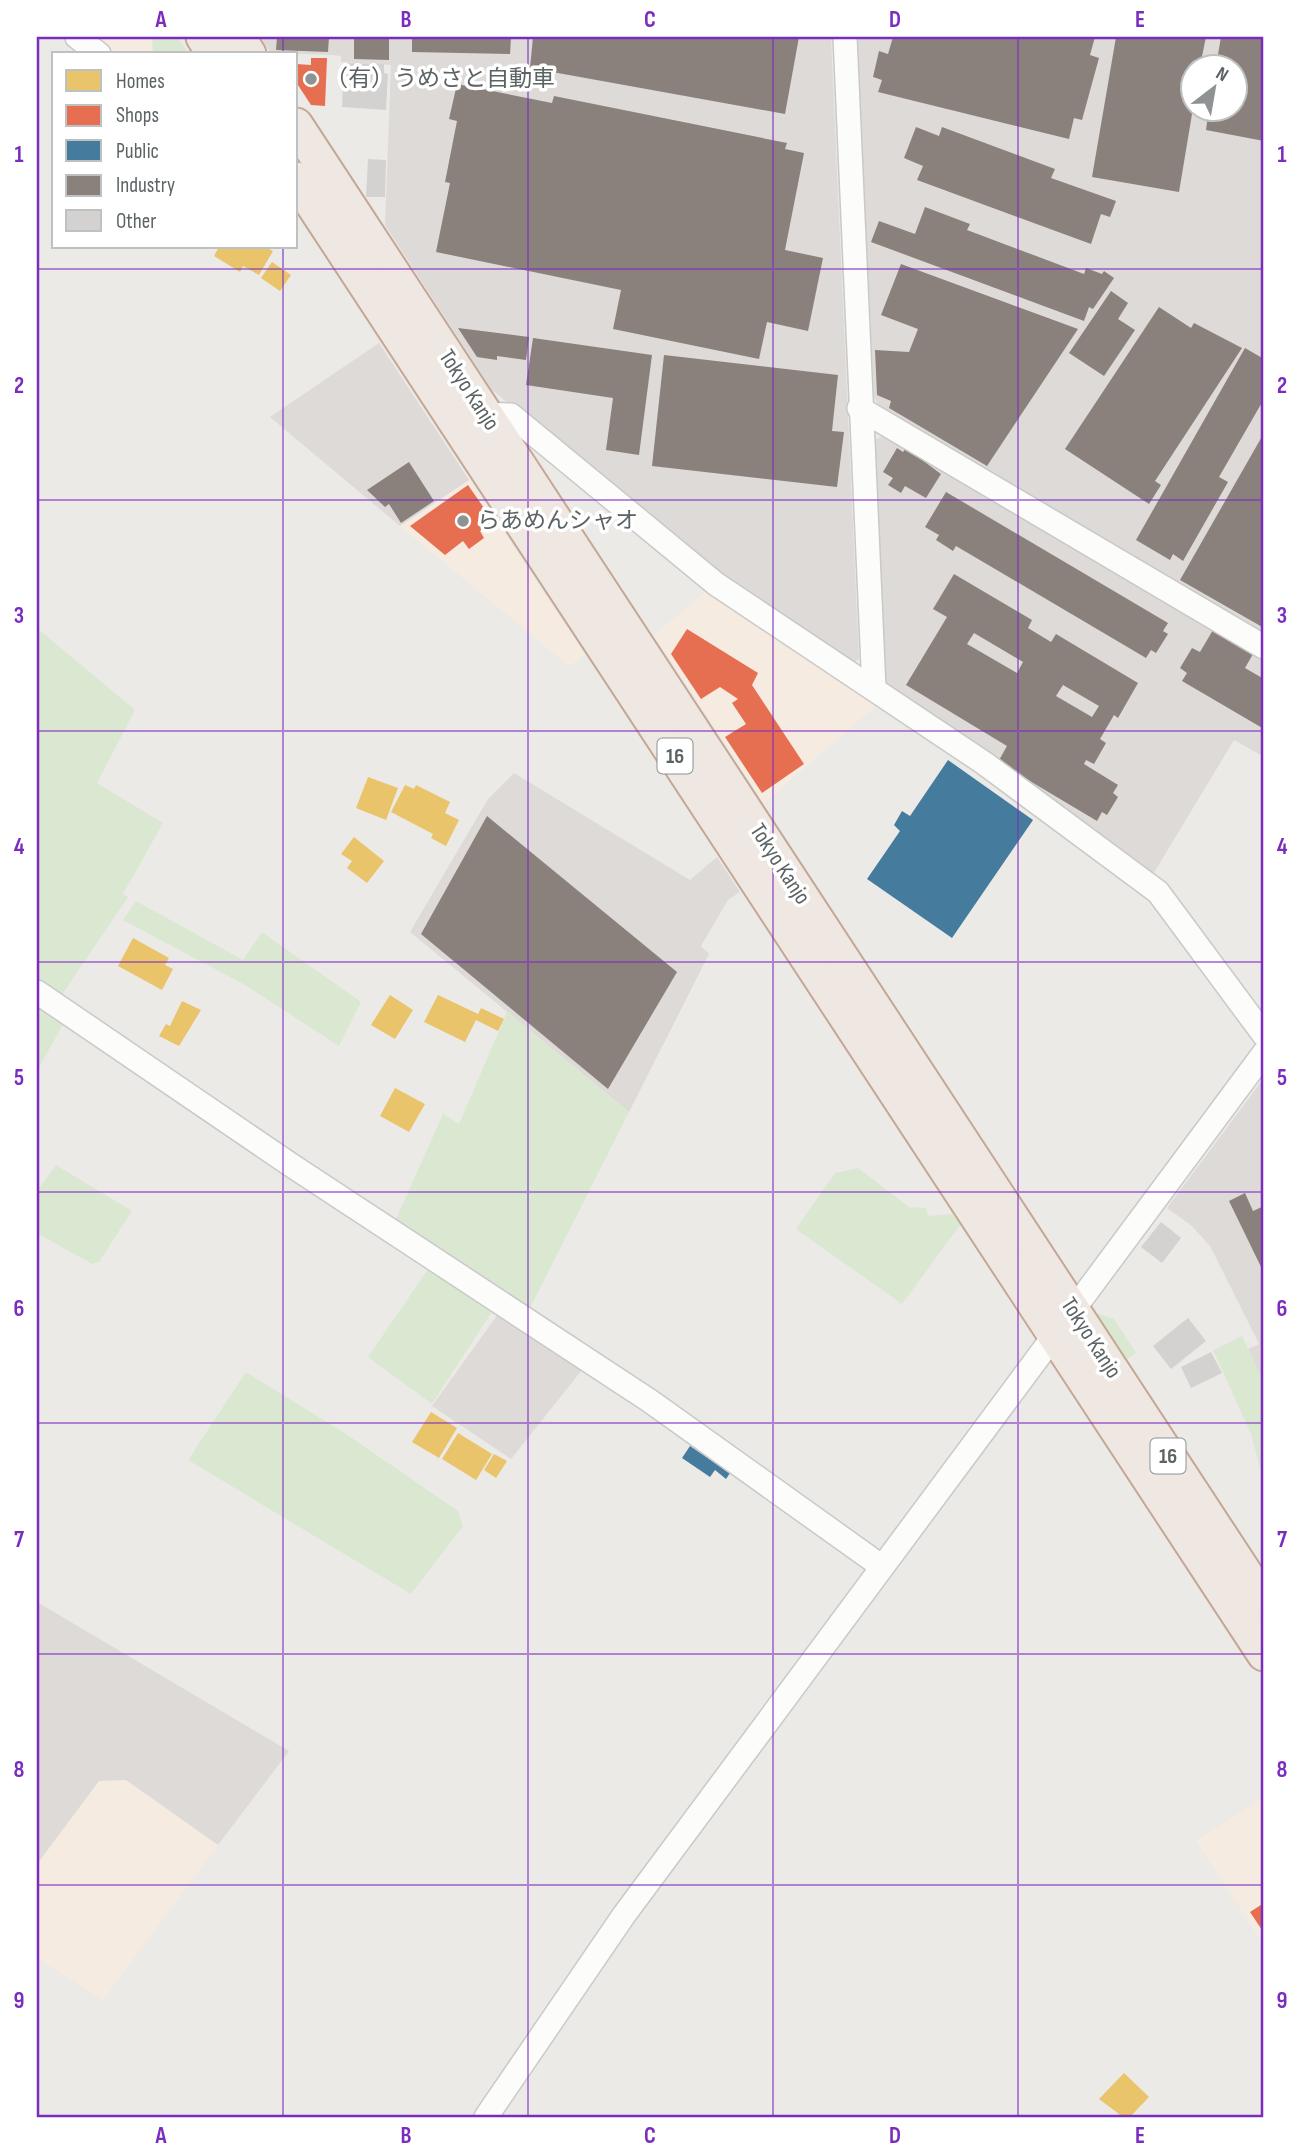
<svg xmlns="http://www.w3.org/2000/svg" width="1301" height="2154" font-family="'Sofia Sans Condensed','Noto Sans JP',sans-serif">
<style>
.commercial{fill:#f6ebe0}
.industrial{fill:#dddad8;fill-rule:evenodd}
.green{fill:#dae8d2}
.homes{fill:#e9c46a}
.shops{fill:#e76f51}
.public{fill:#457b9d}
.industry{fill:#8a817c;fill-rule:evenodd}
.building{fill:#d4d2d1}
.lines{fill:none;stroke-linecap:round;stroke-linejoin:round}
.minor-casing{stroke:#c8c9c9;stroke-width:26}
.highway-casing{stroke:#c4a794;stroke-width:37}
.minor{stroke:#fcfcfb;stroke-width:23}
.highway{stroke:#efe7e1;stroke-width:33}
.grid{fill:none;stroke:#7b2cbf;stroke-width:2;stroke-opacity:0.55}
.poi-dot{fill:#8e9292;stroke:#fff;stroke-width:2.5}
.labels{text-anchor:middle;dominant-baseline:central;stroke-width:7;stroke-linejoin:round;paint-order:stroke}
.shield{fill:#fff;stroke:#8d9293;stroke-width:2}
.shield-label{font-size:21px;font-weight:bold;fill:#5c6365}
.poi-label{font-size:23px;fill:#5c6365;stroke:#fff;text-anchor:start}
.street-label{font-size:23px;fill:#5c6365;stroke:#fff}
.neatline{fill:none;stroke:#7b2cbf;stroke-width:2.5}
.grid-label{font-size:23px;text-anchor:middle;font-weight:bold;fill:#7b2cbf}
</style>
<rect width="100%" height="100%" fill="#eceae7"/>
<g class="commercial">
<path d="M84,37h68l1,17h-47z"/>
<path d="M469,480l116,175 -16,11 -169,-140z"/>
<path d="M710,588l170,114 -116,101 -110,-168z"/>
<path d="M126,1780l92,65 -115,155 -66,-42v-94l62,-83z"/>
<path d="M1264,1797v148l-68,-104z"/>
</g>
<g class="industrial">
<path d="M260,37h571l28,622 -10,6 -123,-82 -234,-193 -107,-165 6,-160 -50,-3v-6l-8,-1 -62,-2z"/>
<path d="M857,37h407v598l-384,-226 -6,-12zM1192,66h42v42h-42z"/>
<path d="M379,343l90,137 -69,46 -130,-109z"/>
<path d="M886,434l378,224v99l-30,-17 -82,136 -266,-186 -11,-250z"/>
<path d="M514,773l176,107 27,-23 23,35 -12,8 -27,46 8,8 -80,158 -219,-180 78,-133z"/>
<path d="M1264,1078v305l-16,-34 11,-5 -49,-98 -18,-20 -25,-18z"/>
<path d="M498,1314l84,56 -71,89 -79,-53z"/>
<path d="M37,1602l252,149 -71,94 -92,-65 -27,1 -62,83z"/>
</g>
<g class="green">
<path d="M152,37h25l12,17h-36z"/>
<path d="M37,628l98,82 -38,73 66,40 -40,71 5,3 -69,102 -22,-15z"/>
<path d="M136,901l107,59 19,-28 99,70 -22,44 -94,-61 -122,-65z"/>
<path d="M37,1000l29,19 -29,52z"/>
<path d="M507,1012l122,100 -102,202 -134,-88 50,-112 16,10z"/>
<path d="M56,1165l76,46 -33,51 -7,2 -55,-31v-42z"/>
<path d="M858,1168l51,39 17,1 2,8 24,-2 8,11 -58,79 -106,-75 39,-56z"/>
<path d="M431,1265l62,45 -61,94 -64,-47z"/>
<path d="M1096,1313l18,6 22,34 -14,9z"/>
<path d="M1242,1336l22,47v99l-13,-48 -38,-84z"/>
<path d="M246,1372l100,62 112,77 5,15 -52,68 -223,-134z"/>
</g>
<g class="homes">
<path d="M219,247h46l8,4 -14,24 -16,-9 -3,6 -26,-16z"/>
<path d="M272,262l19,13 -11,16 -19,-13z"/>
<path d="M368,777l30,11 -12,32 -30,-12z"/>
<path d="M405,785l9,4 2,-4 34,17 -5,11 14,7 -13,26 -15,-8 2,-4 -42,-22z"/>
<path d="M354,837l30,24 -17,22 -20,-15 5,-7 -11,-7z"/>
<path d="M133,938l36,20 -4,7 8,4 -11,21 -44,-24z"/>
<path d="M390,995l23,15 -18,29 -24,-14z"/>
<path d="M438,995l40,19 3,-6 23,11 -6,12 -22,-11 -11,22 -41,-20z"/>
<path d="M182,1001l19,9 -22,36 -20,-10 7,-12 4,2z"/>
<path d="M395,1088l30,16 -16,28 -29,-16z"/>
<path d="M431,1412l26,16 -18,30 -27,-16z"/>
<path d="M458,1433l34,21 -16,26 -34,-21z"/>
<path d="M494,1454l13,7 -11,17 -12,-8z"/>
<path d="M1124,2073l25,24 -19,20h-7l-24,-18z"/>
</g>
<g class="shops">
<path d="M311,58h16l-2,48 -14,-1 -15,-23v-18l15,1z"/>
<path d="M468,485l25,36 -13,10 4,7 -15,11 -6,-8 -18,14 -35,-29z"/>
<path d="M687,629l71,44 -6,12 52,79 -42,29 -37,-56 21,-13 -14,-21 6,-4 -18,-12 -19,12 -30,-45z"/>
<path d="M1264,1903v30l-14,-21z"/>
</g>
<g class="public">
<path d="M948,760l85,60 -81,118 -85,-59 33,-48 -6,-6 8,-14 8,5z"/>
<path d="M690,1446l40,27 -4,6 -11,-9 -5,7 -28,-19z"/>
</g>
<g class="industry">
<path d="M277,37h52l-1,15 -52,-2z"/>
<path d="M354,37h35v23l-35,-1z"/>
<path d="M412,37h99l-1,17 -98,-2z"/>
<path d="M533,37h266l-14,77 -255,-46z"/>
<path d="M893,37h202l-5,18 9,3 -17,62 -8,-2 -5,21 -191,-47 4,-12 -9,-3 6,-26 9,3z"/>
<path d="M1116,37h90l-6,29h-8l1,42 -14,84 -87,-15z"/>
<path d="M1221,37h43v104l-58,-11 3,-22h25v-42h-18z"/>
<path d="M457,84l95,19 2,-7 233,47 -2,6 19,4 -19,97 38,8 -15,73 -41,-9 -8,37 -146,-30 8,-39 -185,-38 14,-69 -5,-1 12,-61 -8,-2z"/>
<path d="M916,127l23,9 3,-9 113,42 -4,9 65,23 -6,16 -9,-3 -10,30 -174,-64 6,-14 -19,-8z"/>
<path d="M925,207l45,17 -3,6 117,44 2,-6 16,6 2,-3 10,7 -21,31 -4,-2 -5,14 -213,-79 8,-21 36,13z"/>
<path d="M901,264l177,65 -91,137 -98,-58 2,-7 -14,-6 -2,-45 34,2 9,-23 -37,-14z"/>
<path d="M1111,291l17,12 -10,16 17,11 -31,46 -35,-23z"/>
<path d="M1159,307l32,21 3,-5 48,25 -87,133 6,4 -12,19 -84,-55z"/>
<path d="M458,328l71,9 -3,23 -29,-4v4l-20,-3z"/>
<path d="M533,338l119,17 -13,100 -33,-5 7,-52 -87,-13z"/>
<path d="M1245,348l19,11v40l-45,78 9,5 -45,79 -10,-7 -3,6 -34,-20z"/>
<path d="M664,355l174,20 -6,56 12,1 -7,55 -185,-21z"/>
<path d="M1264,433v195l-84,-48z"/>
<path d="M897,448l6,4 3,-4 35,26 -15,24 -21,-12 -4,7 -13,-8 5,-7 -10,-6z"/>
<path d="M409,462l25,39 -33,22 -12,-19 -4,3 -18,-17z"/>
<path d="M946,492l222,131 -5,8 5,3 -12,19 -5,-3 -5,8 -190,-112 -3,5 -17,-11 3,-5 -14,-8z"/>
<path d="M954,574l78,46 -4,8 23,14 5,-8 82,49 -20,35 -4,-3 -14,24 6,4 -12,21 -8,-4 -2,4 34,21 -5,8 5,4 -11,18 -5,-3 -5,9 -99,-59 9,-16 -101,-61 41,-68 -14,-8zM974,633l49,29 -6,11 -50,-29zM1063,685l36,21 -7,11 -36,-21z"/>
<path d="M1213,630l40,24 -8,14 19,11v50l-82,-48 5,-8 -7,-5 12,-20 8,4z"/>
<path d="M487,816l190,156 -69,117 -187,-155z"/>
<path d="M1245,1193l8,18 11,-5v67l-35,-72z"/>
</g>
<g class="building">
<path d="M344,63l40,1v9l4,1 -2,36 -44,-3z"/>
<path d="M368,159l18,1 -1,37h-19z"/>
<path d="M1161,1222l20,16 -19,25 -21,-16z"/>
<path d="M1188,1318l18,23 -35,28 -18,-23z"/>
<path d="M1211,1352l11,21 -31,15 -10,-21z"/>
</g>
<g class="lines">
<defs>
<g id="minor">
<path d="M77,37l22,17"/>
<path d="M845,37l29,652"/>
<path d="M859,408l405,239"/>
<path d="M484,414l27,1 205,169 268,179 174,129 106,143"/>
<path d="M37,992l254,173 359,236 231,165"/>
<path d="M486,2117l138,-202 640,-862"/>
</g>
<g id="highway">
<path d="M203,37l11,17"/>
<path d="M238,37l11,17"/>
<path d="M296,125l968,1477"/>
<path d="M296,179l968,1475"/>
</g>
</defs>
<use href="#minor" class="minor-casing"/>
<use href="#highway" class="highway-casing"/>
<use href="#minor" class="minor"/>
<use href="#highway" class="highway"/>
</g>
<path class="grid" d="M283,37v17M528,37v2080M773,37v2080M1018,37v2080M283,247v1870M37,269h1227M37,500h1227M37,731h1227M37,962h1227M37,1192h1227M37,1423h1227M37,1654h1227M37,1885h1227"/>
<g class="poi-dot">
<circle cx="311" cy="79" r="7"/>
<circle cx="463" cy="521" r="7"/>
</g>
<g class="labels">
<g class="shield">
<rect x="657.5" y="738.5" width="35" height="35" rx="5"/>
<rect x="1150.5" y="1438.5" width="35" height="35" rx="5"/>
</g>
<g class="shield-label">
<text x="675" y="756">16</text>
<text x="1168" y="1456">16</text>
</g>
<g class="poi-label">
<text x="325" y="79">（有）うめさと自動車</text>
<text x="477" y="521">らあめんシャオ</text>
</g>
<g class="street-label">
<text transform="translate(469 390) rotate(57)">Tokyo Kanjo</text>
<text transform="translate(780 864) rotate(57)">Tokyo Kanjo</text>
<text transform="translate(1091 1338) rotate(57)">Tokyo Kanjo</text>
</g>
</g>
<rect width="1301" height="2154" fill="none" stroke="#ffffff" stroke-width="77"/>
<rect x="52" y="52" width="245" height="196" fill="#ffffff" stroke="#bec1c1" stroke-width="2"/>
<rect x="66" y="70" width="35" height="21" fill="#e9c46a" stroke="#bec1c1" stroke-width="2"/>
<text x="116" y="88" font-size="21" fill="#5c6365">Homes</text>
<rect x="66" y="105" width="35" height="21" fill="#e76f51" stroke="#bec1c1" stroke-width="2"/>
<text x="116" y="122" font-size="21" fill="#5c6365">Shops</text>
<rect x="66" y="140" width="35" height="21" fill="#457b9d" stroke="#bec1c1" stroke-width="2"/>
<text x="116" y="158" font-size="21" fill="#5c6365">Public</text>
<rect x="66" y="175" width="35" height="21" fill="#8a817c" stroke="#bec1c1" stroke-width="2"/>
<text x="116" y="192" font-size="21" fill="#5c6365">Industry</text>
<rect x="66" y="210" width="35" height="21" fill="#d4d2d1" stroke="#bec1c1" stroke-width="2"/>
<text x="116" y="228" font-size="21" fill="#5c6365">Other</text>
<g transform="translate(1214 88) rotate(31)"><circle r="33" fill="#ffffff" stroke="#bec1c1" stroke-width="2"/>
<path d="M0-5L12 26L0 18L-12 26Z" fill="#8e9292"/>
<text y="-10" font-size="19" font-weight="bold" text-anchor="middle" fill="#5c6365">N</text>
</g>
<rect x="38" y="38" width="1224" height="2078" class="neatline"/>
<g class="grid-label">
<text x="161" y="27">A</text>
<text x="406" y="27">B</text>
<text x="650" y="27">C</text>
<text x="895" y="27">D</text>
<text x="1140" y="27">E</text>
<text x="19" y="162">1</text>
<text x="1282" y="162">1</text>
<text x="19" y="393">2</text>
<text x="1282" y="393">2</text>
<text x="19" y="623">3</text>
<text x="1282" y="623">3</text>
<text x="19" y="854">4</text>
<text x="1282" y="854">4</text>
<text x="19" y="1085">5</text>
<text x="1282" y="1085">5</text>
<text x="19" y="1316">6</text>
<text x="1282" y="1316">6</text>
<text x="19" y="1547">7</text>
<text x="1282" y="1547">7</text>
<text x="19" y="1777">8</text>
<text x="1282" y="1777">8</text>
<text x="19" y="2008">9</text>
<text x="1282" y="2008">9</text>
<text x="161" y="2143">A</text>
<text x="406" y="2143">B</text>
<text x="650" y="2143">C</text>
<text x="895" y="2143">D</text>
<text x="1140" y="2143">E</text>
</g>
</svg>
